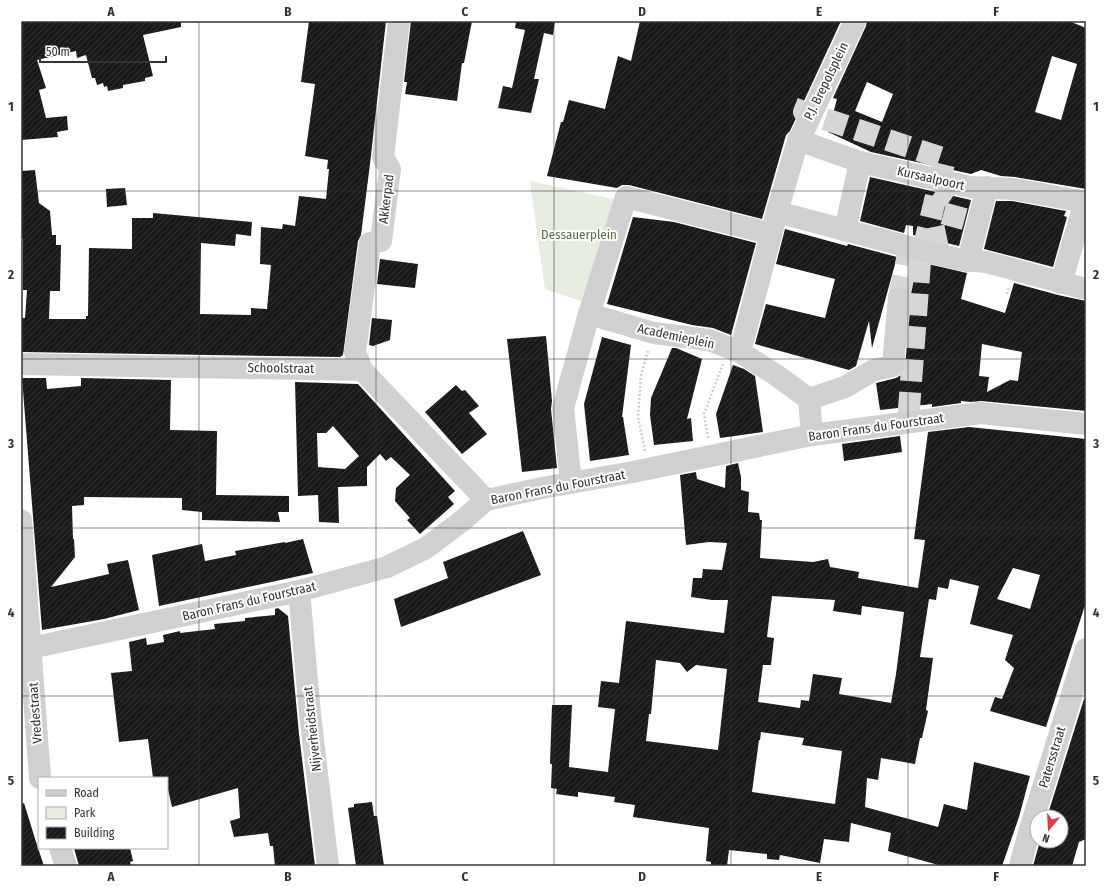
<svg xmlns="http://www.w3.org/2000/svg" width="1107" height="887" font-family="'Fira Sans Condensed',sans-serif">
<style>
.green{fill:#e6ecdf}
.building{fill:url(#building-hatch);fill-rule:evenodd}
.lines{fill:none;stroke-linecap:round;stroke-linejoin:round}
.minor-tunnel{stroke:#d6d6d6;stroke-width:22;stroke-dasharray:22 11;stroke-linecap:butt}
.path{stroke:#cdcdcd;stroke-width:2.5;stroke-dasharray:2 2;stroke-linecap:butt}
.minor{stroke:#d0d0d0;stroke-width:22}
.grid{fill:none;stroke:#333;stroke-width:1;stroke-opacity:0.55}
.labels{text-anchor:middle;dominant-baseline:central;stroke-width:4;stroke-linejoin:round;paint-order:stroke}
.street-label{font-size:13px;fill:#333;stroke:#fff}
.park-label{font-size:13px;fill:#56703f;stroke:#fff}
.neatline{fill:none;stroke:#333;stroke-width:1.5}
.grid-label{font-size:13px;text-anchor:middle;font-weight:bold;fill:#333}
</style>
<defs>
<pattern id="building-hatch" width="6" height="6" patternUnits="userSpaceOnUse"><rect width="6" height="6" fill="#1a1a1a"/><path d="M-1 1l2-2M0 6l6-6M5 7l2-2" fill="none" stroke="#333"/></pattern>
</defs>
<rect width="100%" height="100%" fill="#fff"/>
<path class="green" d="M530,181l101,22 -29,105 -57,-19z"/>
<g class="building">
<path d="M21,21h160v6l-38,8 10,41 -8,2v3l-22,4v3l-15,3 -1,-5 -3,1 -1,-4 -6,2 -2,-7h-3l-6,-23 -9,3 -1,-7 -39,9 9,28 -7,2 7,28 21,-2 1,14 -11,2 1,5 -37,3z"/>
<path d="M309,21h77l-16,143 -9,71 -3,6 -15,114 -3,2 -319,-5v-34h4l2,-28h-4v-52h-2v-67l14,-1 4,33 11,8 2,24h4v10h5l-1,46h-10l-1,28h37v-3h2l1,-68 43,1v-31h21v-5l99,9 -1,14 -15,-2 -1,12 -34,-3 -1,71 51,1v-7l16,1 4,-44 -11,-1 1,-37 21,2 1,-5 12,2 4,-30 27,3 3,-30h-2l1,-9 -23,-4 10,-72 -14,-2z"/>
<path d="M411,21h61l-8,42h-2l-5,38 -52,-7 2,-12h-3z"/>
<path d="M516,21h39l-2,14 -9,-2 -10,46h5l-8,34 -33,-5 5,-22 9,2 13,-58 -10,-2z"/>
<path d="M640,21h201l-51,110 -4,4 -24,84 -133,-34h-7l-5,3 -70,-12 14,-54h2l6,-22 36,9 13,-53 13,5z"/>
<path d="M867,21h202l17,7v161l-71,-12 -14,-1 -20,-6 -10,4 -100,-22 -43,-20 9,-33 -4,-1 33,-72zM1052,56l25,8 -16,56 -26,-8zM867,82l26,12 -11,28 -27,-11z"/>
<path d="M870,177l101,23 -12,46 -46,-11v-9l-7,-1 -2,8 -44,-12z"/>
<path d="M125,188l2,17 -20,2 -1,-18z"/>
<path d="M996,201h16l54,10 -2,5 3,1 -14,50 -69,-18z"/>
<path d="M633,217l41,5 82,21 -25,92 -18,-7 -21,-3 -85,-21z"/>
<path d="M785,229l62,17 1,-2 49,13 -25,91 -3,-27 -13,45 -7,4 -94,-26 11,-40 59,14 10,-39 -59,-15z"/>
<path d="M380,259l38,5 -3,24 -38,-4z"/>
<path d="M911,260l56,13 -6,26 44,14 9,-30 44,12 28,6v110l-105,-10 -10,1 -10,-1v2l-29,4v-3l-52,6 -4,-27 20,-5 7,-4 2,-7 6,-68 -2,-8zM982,344l40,8 -4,29 -8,-1 -23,12 2,-15 -10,-1z"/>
<path d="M372,318l20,2 -2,20 -17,6 -4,-1z"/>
<path d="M546,336l6,65 -1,8 6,59 -35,4 -15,-133z"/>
<path d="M602,337l29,8 -9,72h1l6,38 -39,6 -6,-57z"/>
<path d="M672,348h4l26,11 -15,60 4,-1 2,23 -39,4 -4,-30 1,-17z"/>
<path d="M733,365l11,4 11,7 8,56 -43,6 -4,-24z"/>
<path d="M22,378h24l1,11 34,-3v-8l90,2 -1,50 47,1 -1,64 73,1v16h-11l2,10 -78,-2v-8l-20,-2v-12l-98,-1v8l-12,1 1,33h1l1,18 -24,30 58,-13 -2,-10 21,-4 11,50 -35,9 -62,11z"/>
<path d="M295,382l63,2 97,107 -7,6 6,7 -34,30 -13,-14 3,-2 -15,-17 1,-13 14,-13 -19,-18 -5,4 -6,-7 -13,13v19l-29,1 1,36 -20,-1 -1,-27 -20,1zM333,426l26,30 -14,13 -27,-2 -1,-34h9z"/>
<path d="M456,385l6,6 3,-1 14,16 -10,7 18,21 -25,20 -37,-42z"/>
<path d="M969,427l117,12v163l-40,125 -56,-16 5,-14 7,2 12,-31 -9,-8 8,-25 -43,-11 9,-38 -29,-7 -2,10 -10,-2 -2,13 -7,-1 -9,58 13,1 -7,52 2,1 -6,27h-2l-5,26 -34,-6 -3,22 -11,-2 -2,29 73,20 6,-23 23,6 7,-48 56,14 -11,41 -17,49h-60l-54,-15 3,-18 -40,-10 -2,19 -25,-3 -4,24 -40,-8 -1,5 -12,-1v-5l-38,-4 -2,16h-16v-4l-5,-1 3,-33 -76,-11 2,-12 -21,-3 1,-5 -37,-5v5l-22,-3 1,-5 -6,-1 1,-24h-2l2,-59h20l-3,62 39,5 7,-63 -17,-2 3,-26 18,2 7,-62 98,12 4,-33h-16l-21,-3 2,-19h9l1,-9 19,1 5,-27 -18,-1 -23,3 -6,-70 16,-3 1,7 28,9 1,-22 12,-3 3,14v13l8,2 -1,20 11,1 1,7h2l-2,38 53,4 15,-3 2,8 29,5 -1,6 60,10 7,-48 -11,-1 14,-107zM1013,568l27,7 -10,34 -33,-10zM772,596l63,4 -2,11 28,4 1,-9 42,6 -8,62 -5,29 -52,-9 3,-16 -29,-4 -4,27 -8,-1 -1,8 -42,-6 5,-37h8l3,-27 -7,-1zM656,660l24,3 7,9 9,-7 31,4 -9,81 -72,-9 3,-27h2zM761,732l43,6 -2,7 40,6 -7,53 -83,-12 7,-52h1z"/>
<path d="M900,436l2,16 -58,9 -2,-17z"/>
<path d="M523,531l18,44 -140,52 -7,-28 54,-21 -5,-16z"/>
<path d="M303,539l10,34 -154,33 -7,-51 50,-11 3,17 31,-6 -1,-4 50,-9v1z"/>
<path d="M278,608l10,8 11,118 16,132h-40l-2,-20h-3l-2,-13 -34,4 -4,-16 10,-3 -2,-30 -66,19 -5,-22v-7h-14l-5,-39 -29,3 -8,-69 21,-2 -3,-29 17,-4 1,7 17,-3 -1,-7 17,-4v2l35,-4 -1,-5 31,-3v-3l30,-3v-6z"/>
<path d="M1084,699h2v140l-7,3 -7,24h-39l7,-25h21v-24h-14z"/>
<path d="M372,802l2,14h3l7,50h-28l-8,-58 6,-1v-3z"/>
<path d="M24,803l13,42 7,21h-23v-62z"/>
<path d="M74,848h56l3,13 -3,1 1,4h-52z"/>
</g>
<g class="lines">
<g class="minor-tunnel">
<path d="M808,102l-4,10 141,47 -25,103 -12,160"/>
<path d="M925,240l24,-5 9,-33 -20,-14"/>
<path d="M899,298l9,-44"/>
</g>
<g class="path">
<path d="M1007,294l2,-7"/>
<path d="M708,438l-4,-24 19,-50"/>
<path d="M645,451l-7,-34 3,-42 7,-24"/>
</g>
<g class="minor">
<path d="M399,21l-16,136 7,12 -9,72 -11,2 -15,109 7,18 124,130"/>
<path d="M798,140l62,22 110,25 43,2 73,13"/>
<path d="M777,212l132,35 53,13 24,2 100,27"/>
<path d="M845,230l15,-68"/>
<path d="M968,261l19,-74"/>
<path d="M1061,283l24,-81"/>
<path d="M589,314l65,19 55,7 31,12 36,23 33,24 3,36"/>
<path d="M740,352l37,-140 19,-65 59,-126"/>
<path d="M21,364l341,6"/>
<path d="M809,399l36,-12 29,-17 19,-4 6,-68"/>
<path d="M571,483l-8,-75 26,-94 37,-117 145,37"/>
<path d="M21,520l19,258"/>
<path d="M299,591l11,123 18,152"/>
<path d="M21,650l278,-59 88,-24 39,-19 36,-27 24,-21 61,-13 86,-15 179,-37 168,-22 106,11"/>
<path d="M60,848l6,18"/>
<path d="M1020,866l8,-30 58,-187"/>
</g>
</g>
<path class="grid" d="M199,21v845M376,21v845M554,21v845M731,21v845M908,21v845M21,191h1065M21,359h1065M21,528h1065M21,696h1065"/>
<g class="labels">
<g class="street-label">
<text transform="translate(826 81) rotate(-64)">P.J. Brepolsplein</text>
<text transform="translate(931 178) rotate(13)">Kursaalpoort</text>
<text transform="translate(386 199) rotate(-83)">Akkerpad</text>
<text transform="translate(676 336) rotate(12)">Academieplein</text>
<text transform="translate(281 368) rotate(1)">Schoolstraat</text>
<text transform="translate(876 427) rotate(-8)">Baron Frans du Fourstraat</text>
<text transform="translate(558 487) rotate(-11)">Baron Frans du Fourstraat</text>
<text transform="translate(249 601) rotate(-13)">Baron Frans du Fourstraat</text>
<text transform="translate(35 713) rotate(-94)">Vredestraat</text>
<text transform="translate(312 729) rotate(-96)">Nijverheidstraat</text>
<text transform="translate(1052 757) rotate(-73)">Patersstraat</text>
</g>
<g class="park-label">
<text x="579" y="234">Dessauerplein</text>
</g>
</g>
<rect width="1107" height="887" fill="none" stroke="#ffffff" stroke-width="44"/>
<rect x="38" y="777" width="130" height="72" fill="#ffffff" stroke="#adadad"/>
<rect x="46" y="790" width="20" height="6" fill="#d0d0d0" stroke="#adadad"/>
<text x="74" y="797" font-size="12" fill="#333333">Road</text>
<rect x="46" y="807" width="20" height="12" fill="#e6ecdf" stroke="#adadad"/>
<text x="74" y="817" font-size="12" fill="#333333">Park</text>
<rect x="46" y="827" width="20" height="12" fill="url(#building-hatch)" stroke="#adadad"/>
<text x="74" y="837" font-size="12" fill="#333333">Building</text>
<g transform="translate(1049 829) rotate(198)"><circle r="19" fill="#ffffff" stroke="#adadad"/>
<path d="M0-3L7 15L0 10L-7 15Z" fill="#e63946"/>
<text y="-6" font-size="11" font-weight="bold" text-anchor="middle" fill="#333333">N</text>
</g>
<path d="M40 56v6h126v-6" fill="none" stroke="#333333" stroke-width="2"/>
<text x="46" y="56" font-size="12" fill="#333333" stroke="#ffffff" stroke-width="3" paint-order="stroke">50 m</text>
<rect x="22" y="22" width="1063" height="843" class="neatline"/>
<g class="grid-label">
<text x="111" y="16">A</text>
<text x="288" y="16">B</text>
<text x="465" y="16">C</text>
<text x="642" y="16">D</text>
<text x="819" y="16">E</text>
<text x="996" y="16">F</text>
<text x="11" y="111">1</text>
<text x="1096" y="111">1</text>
<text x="11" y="279">2</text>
<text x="1096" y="279">2</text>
<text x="11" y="448">3</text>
<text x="1096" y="448">3</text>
<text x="11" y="617">4</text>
<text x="1096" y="617">4</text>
<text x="11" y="785">5</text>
<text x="1096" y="785">5</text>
<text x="111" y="881">A</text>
<text x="288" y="881">B</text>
<text x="465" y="881">C</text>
<text x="642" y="881">D</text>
<text x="819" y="881">E</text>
<text x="996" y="881">F</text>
</g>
</svg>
